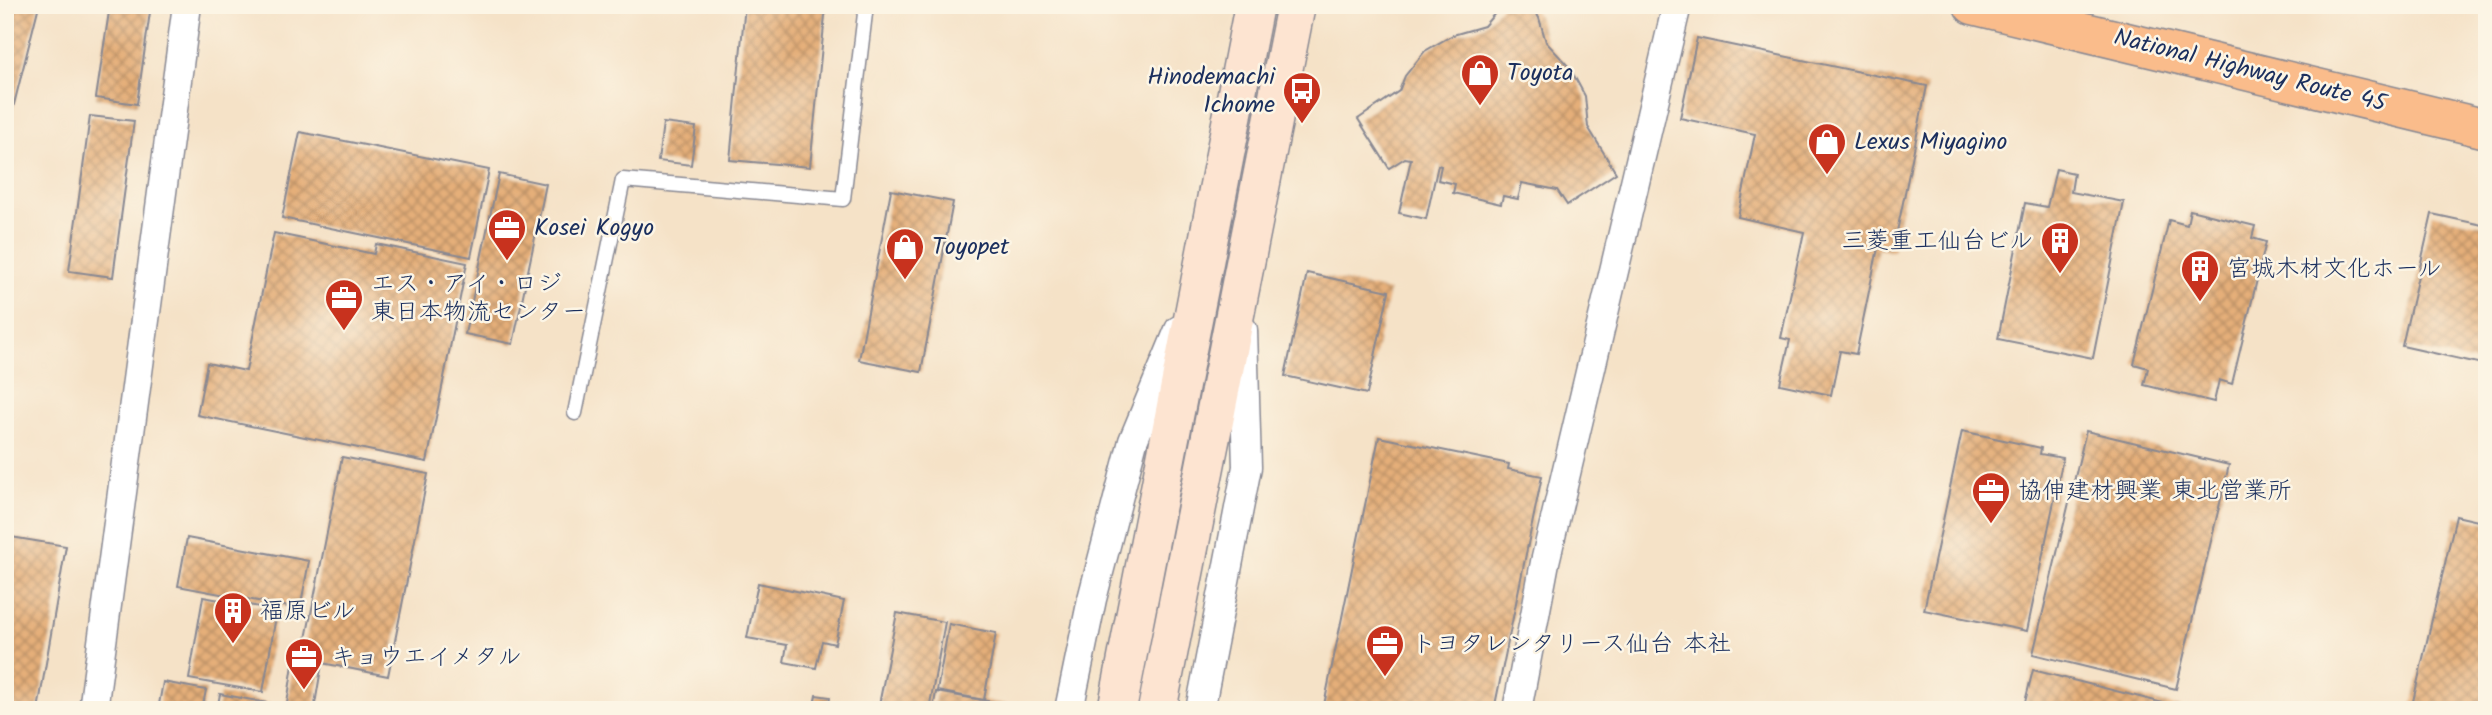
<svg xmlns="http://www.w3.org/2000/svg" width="2492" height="715" font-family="Kalam,'Klee One',sans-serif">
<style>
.building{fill:url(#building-cross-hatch)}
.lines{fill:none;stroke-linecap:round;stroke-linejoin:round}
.lane-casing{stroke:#888892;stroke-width:17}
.street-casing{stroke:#888892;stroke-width:31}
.secondary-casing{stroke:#888892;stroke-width:41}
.highway-casing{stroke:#888892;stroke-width:41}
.lane{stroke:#fff;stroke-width:14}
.street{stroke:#fff;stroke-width:28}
.secondary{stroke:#fde4d1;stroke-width:38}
.highway{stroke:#fabc8b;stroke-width:38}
.labels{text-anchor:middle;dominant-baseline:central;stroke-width:5;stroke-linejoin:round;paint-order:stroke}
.street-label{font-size:24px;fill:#1b2f5e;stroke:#fcf5e5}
.poi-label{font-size:24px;fill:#1b2f5e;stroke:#fcf5e5;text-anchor:start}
</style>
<defs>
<pattern id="building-cross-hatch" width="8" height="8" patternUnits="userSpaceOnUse" patternTransform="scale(1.75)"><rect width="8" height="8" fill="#e5af79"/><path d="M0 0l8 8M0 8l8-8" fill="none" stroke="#b98f66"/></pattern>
</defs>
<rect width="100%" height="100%" fill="#fcf5e5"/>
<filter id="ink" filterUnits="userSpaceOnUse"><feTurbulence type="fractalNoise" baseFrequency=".0143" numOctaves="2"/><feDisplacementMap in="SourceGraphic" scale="14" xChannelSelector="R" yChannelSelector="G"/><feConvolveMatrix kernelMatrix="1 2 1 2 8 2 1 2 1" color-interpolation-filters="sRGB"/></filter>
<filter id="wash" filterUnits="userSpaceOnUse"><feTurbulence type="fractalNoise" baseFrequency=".00686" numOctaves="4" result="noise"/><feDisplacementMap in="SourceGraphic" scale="28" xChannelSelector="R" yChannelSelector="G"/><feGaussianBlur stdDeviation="1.57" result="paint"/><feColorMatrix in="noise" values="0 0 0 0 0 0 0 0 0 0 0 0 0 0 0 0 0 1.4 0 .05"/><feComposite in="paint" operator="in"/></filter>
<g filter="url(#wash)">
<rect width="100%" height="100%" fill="#f5e2c7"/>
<g id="blocks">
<g class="building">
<path d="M5,5h34l-33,131h-1z"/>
<path d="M110,5h41l-14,99 -41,-6z"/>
<path d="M745,5h81l-16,162 -80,-7z"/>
<path d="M1502,5h30l7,13 7,24 24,26 15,28 3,31 28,46 -49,32 -10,-15 -35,-7 -4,16 -15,-3 -2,8 -48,-11 2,-9 -17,-4 3,-14 -3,-1 -12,54 -27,-6 12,-54 -6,-1 -16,10 -31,-49 41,-28 6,-15 20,-25 28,-16 31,-9z"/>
<path d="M1697,38l230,48 -34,165 -15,-3 -22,106 -16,-3 -9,44 -51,-11 10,-44 -9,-2 23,-106 -66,-15 17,-83 -75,-16z"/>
<path d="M90,116l44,5 -21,156 -44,-6z"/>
<path d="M663,123l33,4 -5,38 -33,-4z"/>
<path d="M300,132l189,38 -18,87 -189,-39z"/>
<path d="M2056,169l18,4 -3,19 53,10 -31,156 -95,-19 27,-136 22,4z"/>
<path d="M499,174l47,10 -33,160 -48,-10z"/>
<path d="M891,190l62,12 -32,170 -62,-12z"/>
<path d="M2190,210l65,16 -3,12 14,4 -34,142 -13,-4 -5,22 -70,-17 4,-17 -14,-4 35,-144 18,5z"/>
<path d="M2432,214l55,12v139l-85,-19z"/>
<path d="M274,233l100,21 2,-10 91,19 -40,199 -230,-47 10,-52 39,8z"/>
<path d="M1307,273l82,18 -22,103 -82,-18z"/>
<path d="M1962,431l79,17 -1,6 23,4 -36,173 -103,-21z"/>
<path d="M2086,431l143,34 -53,224 -143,-35z"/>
<path d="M1379,437l130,27 -1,5 34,7 -48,234h-171z"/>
<path d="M342,457l86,17 -40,202 -66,-13 -8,47h-28l8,-52 8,1z"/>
<path d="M2456,516l31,7v187h-76z"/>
<path d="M5,536l61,10 -28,164h-33z"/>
<path d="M187,538l122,23 -9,48 -122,-23z"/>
<path d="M758,583l86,18 -9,43 -13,-3 -6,27 -32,-6 3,-17 -40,-7z"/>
<path d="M203,597l74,13 -14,82 -74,-13z"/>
<path d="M897,613l48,9 -16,88h-51z"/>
<path d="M949,624l47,9 -12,67 -47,-9z"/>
<path d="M2033,670l154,39v1h-164z"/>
<path d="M163,682l43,8 -4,20h-44z"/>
<path d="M936,692l91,16 -1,2h-93z"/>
<path d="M220,694l58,11 -1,5h-60z"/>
<path d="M816,695l14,2 -2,13h-15z"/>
</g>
</g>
</g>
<g filter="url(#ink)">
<use href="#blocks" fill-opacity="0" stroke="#888892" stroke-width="2"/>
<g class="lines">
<defs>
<path id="lane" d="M575,413l48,-233 220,19 23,-194"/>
<g id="street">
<path d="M93,710l94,-705"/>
<path d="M1069,710l23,-111 41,-158 46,-111"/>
<path d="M1200,710l47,-243 -4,-137"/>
<path d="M1517,710l28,-148 132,-557"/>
</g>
<g id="secondary">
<path d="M1117,710l137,-705"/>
<path d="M1157,710l139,-705"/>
</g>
<path id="highway" d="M1973,5l514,124"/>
</defs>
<use href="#lane" class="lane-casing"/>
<use href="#street" class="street-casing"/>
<use href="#secondary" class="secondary-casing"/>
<use href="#highway" class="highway-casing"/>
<use href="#lane" class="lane"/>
<use href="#street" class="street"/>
<use href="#secondary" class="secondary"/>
<use href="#highway" class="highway"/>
</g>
</g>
<defs>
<symbol id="shop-pin" viewBox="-11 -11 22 30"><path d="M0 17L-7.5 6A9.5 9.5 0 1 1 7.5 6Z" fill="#c8321e" stroke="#fcf5e5"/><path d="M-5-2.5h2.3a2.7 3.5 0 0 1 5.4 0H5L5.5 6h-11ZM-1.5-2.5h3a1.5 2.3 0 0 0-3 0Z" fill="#fff"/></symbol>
<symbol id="bus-pin" viewBox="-11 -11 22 30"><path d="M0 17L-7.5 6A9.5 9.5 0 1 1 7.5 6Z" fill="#c8321e" stroke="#fcf5e5"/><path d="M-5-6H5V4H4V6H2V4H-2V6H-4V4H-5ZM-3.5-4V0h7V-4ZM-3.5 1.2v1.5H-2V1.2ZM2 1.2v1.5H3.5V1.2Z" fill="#fff"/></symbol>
<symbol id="office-pin" viewBox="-11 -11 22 30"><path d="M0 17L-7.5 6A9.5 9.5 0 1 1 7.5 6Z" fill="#c8321e" stroke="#fcf5e5"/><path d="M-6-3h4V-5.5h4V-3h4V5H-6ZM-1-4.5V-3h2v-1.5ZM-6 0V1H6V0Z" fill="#fff"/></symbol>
<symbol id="building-pin" viewBox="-11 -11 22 30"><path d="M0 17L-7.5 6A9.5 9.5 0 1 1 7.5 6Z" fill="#c8321e" stroke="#fcf5e5"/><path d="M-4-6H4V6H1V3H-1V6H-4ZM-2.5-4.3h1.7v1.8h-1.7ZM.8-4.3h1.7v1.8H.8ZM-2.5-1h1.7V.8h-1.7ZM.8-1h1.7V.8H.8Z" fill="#fff"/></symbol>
</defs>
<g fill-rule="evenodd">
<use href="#shop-pin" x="1458" y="51" width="44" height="60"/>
<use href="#bus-pin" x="1280" y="69" width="44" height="60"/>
<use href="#shop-pin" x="1805" y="120" width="44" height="60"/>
<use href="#office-pin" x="485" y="206" width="44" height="60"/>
<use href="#building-pin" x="2038" y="219" width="44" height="60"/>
<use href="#shop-pin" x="883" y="225" width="44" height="60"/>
<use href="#building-pin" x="2178" y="247" width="44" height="60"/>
<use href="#office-pin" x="322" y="276" width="44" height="60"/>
<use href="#office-pin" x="1969" y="469" width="44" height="60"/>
<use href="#building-pin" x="211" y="589" width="44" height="60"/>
<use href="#office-pin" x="1363" y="622" width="44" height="60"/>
<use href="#office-pin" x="282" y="635" width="44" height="60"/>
</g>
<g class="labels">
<g class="street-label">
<text transform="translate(2250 71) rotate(14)">National Highway Route 45</text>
</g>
<g class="poi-label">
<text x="1507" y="73">Toyota</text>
<text x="1275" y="77" text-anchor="end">Hinodemachi<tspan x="1275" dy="28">1chome</tspan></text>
<text x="1854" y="142">Lexus Miyagino</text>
<text x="534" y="228">Kosei Kogyo</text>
<text x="2033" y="241" text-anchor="end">三菱重工仙台ビル</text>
<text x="932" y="247">Toyopet</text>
<text x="2227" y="269">宮城木材文化ホール</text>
<text x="371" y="284">エス・アイ・ロジ<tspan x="371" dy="28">東日本物流センター</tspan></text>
<text x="2018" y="491">協伸建材興業 東北営業所</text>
<text x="260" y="611">福原ビル</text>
<text x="1412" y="644">トヨタレンタリース仙台 本社</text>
<text x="331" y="657">キョウエイメタル</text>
</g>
</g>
<rect width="2492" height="715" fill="none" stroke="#fcf5e5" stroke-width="28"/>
</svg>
